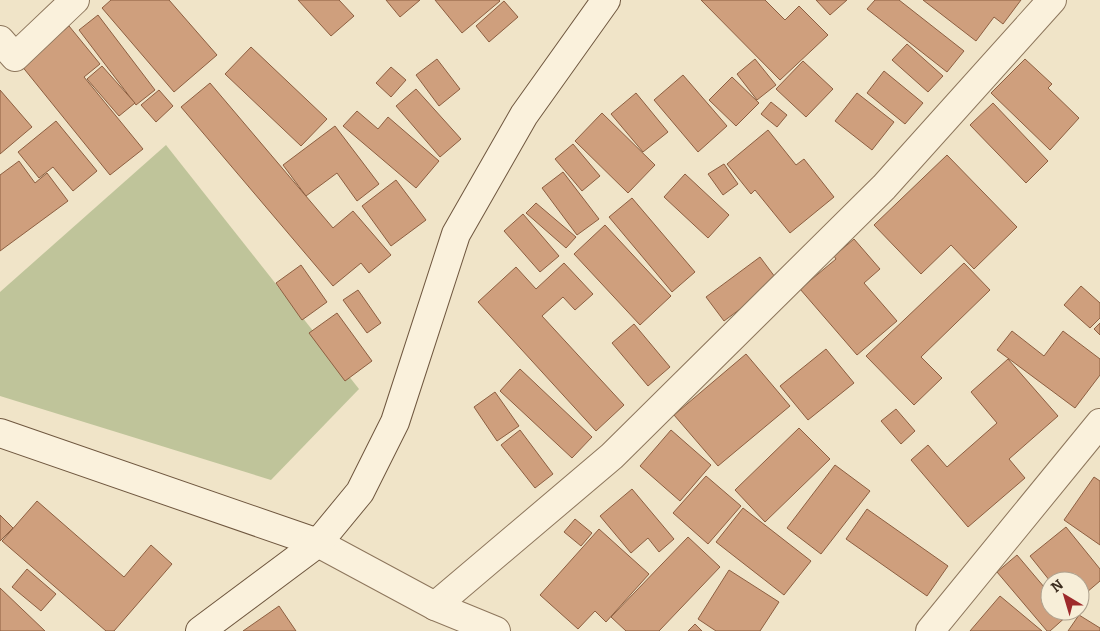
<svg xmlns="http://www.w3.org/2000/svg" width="1100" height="631" font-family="Bitter,serif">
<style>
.cemetery{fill:#bfc49a}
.building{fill:#cf9f7d;stroke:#8d5f41}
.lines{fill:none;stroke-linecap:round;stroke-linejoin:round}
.minor-casing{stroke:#8d765c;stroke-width:30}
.tertiary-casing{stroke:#8d765c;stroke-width:30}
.secondary-casing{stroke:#6f573f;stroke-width:30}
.minor{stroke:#faf1dc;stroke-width:28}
.tertiary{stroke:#faf1dc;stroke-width:28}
.secondary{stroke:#faf1dc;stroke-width:28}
</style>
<rect width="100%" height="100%" fill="#f0e4c8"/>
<path class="cemetery" d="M166,145l193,244 -88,91 -271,-84v-104z"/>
<g class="building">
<path d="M111,0h58l48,55 -43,37 -72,-84z"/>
<path d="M298,0h41l15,16 -23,20z"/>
<path d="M386,0h34l-20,17z"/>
<path d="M435,0h64l1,1 -38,32z"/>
<path d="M701,0h64l20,20 14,-14 29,29 -48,45z"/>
<path d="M816,0h31l-17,15z"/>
<path d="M875,0h24l65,51 -17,21 -80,-63z"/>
<path d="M923,0h98l-18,24 -9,-7 -18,24z"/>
<path d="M504,1l14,16 -29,25 -13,-16z"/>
<path d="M98,15l57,75 -19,15 -57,-75z"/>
<path d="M69,26l31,38 -16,13 59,72 -33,26 -89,-110z"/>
<path d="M907,44l36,32 -15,16 -36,-32z"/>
<path d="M251,47l76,72 -26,27 -76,-72z"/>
<path d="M437,59l23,30 -21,17 -23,-31z"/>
<path d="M755,59l21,26 -19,15 -20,-26z"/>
<path d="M1025,59l27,25 -4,4 31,30 -29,32 -59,-57z"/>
<path d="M803,61l30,28 -27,28 -30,-28z"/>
<path d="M102,66l33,37 -16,13 -32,-37z"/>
<path d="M391,67l15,13 -15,17 -15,-14z"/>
<path d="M884,71l39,32 -18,21 -38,-31z"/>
<path d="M683,75l44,51 -29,26 -44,-52z"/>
<path d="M732,77l27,26 -23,23 -27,-26z"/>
<path d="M210,83l123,145 20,-17 38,44 -22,18 -8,-10 -28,23 -152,-179z"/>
<path d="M416,89l45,50 -21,18 -44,-51z"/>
<path d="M0,90l32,37 -32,27z"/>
<path d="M159,90l14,16 -17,16 -15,-17z"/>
<path d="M636,93l32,39 -25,20 -32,-38z"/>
<path d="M857,93l37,29 -22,28 -37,-29z"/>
<path d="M771,102l16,13 -10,12 -16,-13z"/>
<path d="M993,103l55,58 -22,22 -56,-58z"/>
<path d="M357,111l21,18 10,-12 51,44 -23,27 -73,-62z"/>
<path d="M602,113l53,52 -27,28 -53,-52z"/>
<path d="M56,121l41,50 -24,20 -20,-24 -14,11 -21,-26z"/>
<path d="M335,126l44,58 -22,17 -20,-28 -31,23 -23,-31z"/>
<path d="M768,130l28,35 8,-6 30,38 -44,36 -35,-43 -4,4 -24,-30z"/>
<path d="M573,144l27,32 -18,15 -27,-32z"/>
<path d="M947,155l70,72 -43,42 -23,-24 -30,29 -47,-49z"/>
<path d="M19,161l16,22 12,-10 21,28 -68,50v-76z"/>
<path d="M724,164l14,20 -15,11 -15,-21z"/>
<path d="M563,172l36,47 -22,16 -35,-47z"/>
<path d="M685,174l44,41 -21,23 -44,-41z"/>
<path d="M396,180l30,40 -35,26 -29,-40z"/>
<path d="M632,198l63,74 -23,20 -63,-75z"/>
<path d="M536,203l40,34 -10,11 -40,-35z"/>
<path d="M523,214l36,42 -19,16 -36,-41z"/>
<path d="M605,225l66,71 -31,29 -66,-71z"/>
<path d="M854,239l26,30 -16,14 33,38 -40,34 -57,-66 36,-30 -2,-3z"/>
<path d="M760,257l18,24 -54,40 -18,-24z"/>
<path d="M564,263l29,31 -18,16 -12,-13 -21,19 82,89 -28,26 -118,-129 38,-35 20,22z"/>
<path d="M964,263l26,27 -69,67 21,21 -28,27 -48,-49z"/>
<path d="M301,265l26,37 -25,18 -26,-37z"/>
<path d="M1081,286l19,17v15l-10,10 -26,-23z"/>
<path d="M358,290l23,33 -14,10 -24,-33z"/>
<path d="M337,313l35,48 -27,20 -36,-48z"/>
<path d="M1100,323v12l-6,-6z"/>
<path d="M634,324l36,43 -22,19 -36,-43z"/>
<path d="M1012,331l32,25 19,-25 37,28v16l-25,33 -78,-58z"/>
<path d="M826,349l28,34 -46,37 -28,-34z"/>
<path d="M746,354l44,52 -72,60 -44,-51z"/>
<path d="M1008,359l50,57 -49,43 16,19 -57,49 -57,-67 17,-15 19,22 50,-44 -26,-31z"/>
<path d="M520,369l72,68 -20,21 -72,-67z"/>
<path d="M495,392l24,34 -22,15 -23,-34z"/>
<path d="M896,409l19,22 -14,13 -20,-23z"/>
<path d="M799,428l31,31 -65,63 -30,-32z"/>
<path d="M520,430l33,44 -18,14 -34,-43z"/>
<path d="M671,430l40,35 -31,36 -40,-35z"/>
<path d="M835,465l35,26 -49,63 -34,-26z"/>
<path d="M706,476l35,30 -33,38 -35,-31z"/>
<path d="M1094,477l6,4v64l-36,-25z"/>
<path d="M632,489l42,50 -15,13 -11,-14 -17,15 -31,-37z"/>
<path d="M37,501l87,76 27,-32 21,19 -58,67h-8l-104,-90z"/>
<path d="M743,508l68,53 -27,34 -68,-53z"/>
<path d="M867,509l81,57 -21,30 -81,-57z"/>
<path d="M0,515l13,13 -13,13z"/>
<path d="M575,519l17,14 -11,13 -17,-14z"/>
<path d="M1066,527l34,42v12l-20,17v-17h-30l-20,-25z"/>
<path d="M599,529l50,45 -43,48 -11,-11 -17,18 -38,-34z"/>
<path d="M688,537l32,30 -61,64h-33l-15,-14z"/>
<path d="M1017,555l33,39v17h15l3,4 -18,16h-3l-50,-59z"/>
<path d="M27,569l29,25 -15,17 -29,-24z"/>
<path d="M729,570l50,32 -19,29h-44l-18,-12z"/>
<path d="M0,588l45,43h-45z"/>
<path d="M1000,596l42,35h-72z"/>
<path d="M279,606l17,25h-53z"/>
<path d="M1079,615l21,13v3h-32z"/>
<path d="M695,624l7,7h-14z"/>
</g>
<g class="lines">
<defs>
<g id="minor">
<path d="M0,40l15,17 60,-57"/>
<path d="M435,606l177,-150 272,-269 168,-187"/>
<path d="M930,631l170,-208"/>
</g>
<path id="tertiary" d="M318,543l117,63 61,25"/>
<g id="secondary">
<path d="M0,433l318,110"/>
<path d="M200,631l118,-88 42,-51 35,-70 61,-188 68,-119 82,-115"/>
</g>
</defs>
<use href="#minor" class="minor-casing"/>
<use href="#tertiary" class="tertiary-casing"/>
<use href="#secondary" class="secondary-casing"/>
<use href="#minor" class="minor"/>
<use href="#tertiary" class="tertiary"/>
<use href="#secondary" class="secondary"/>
</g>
<g transform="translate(1065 596) rotate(322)"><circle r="24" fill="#f7eed8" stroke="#ada18e"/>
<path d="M0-4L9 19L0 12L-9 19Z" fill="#9e2a2b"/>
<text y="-8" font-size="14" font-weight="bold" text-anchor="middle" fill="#3d2e20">N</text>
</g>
</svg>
